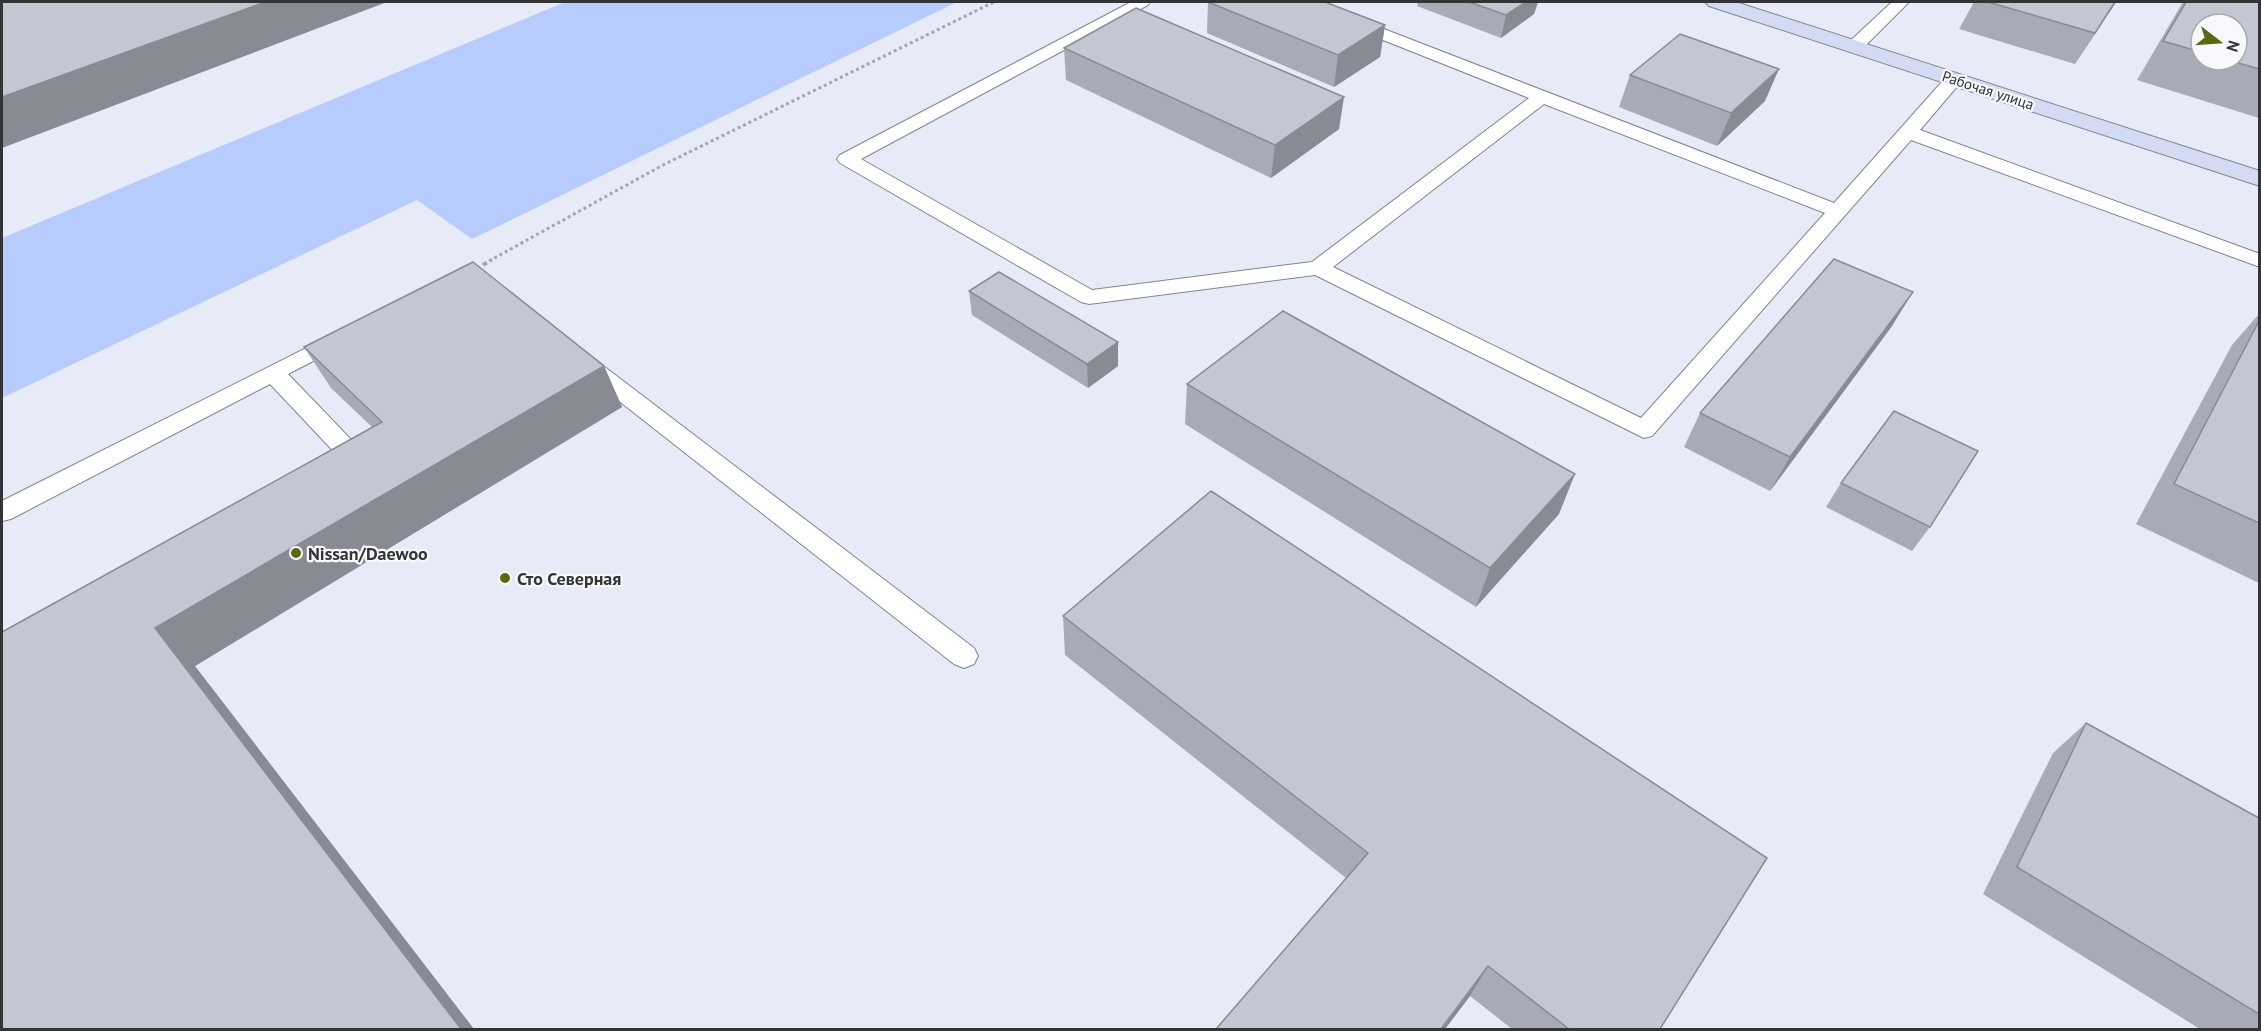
<svg xmlns="http://www.w3.org/2000/svg" width="2261" height="1031" font-family="'PT Sans',sans-serif">
<style>
.green{fill:#b7cbfd}
.lines{fill:none;stroke-linecap:round;stroke-linejoin:round}
.service-casing{stroke:#81858f;stroke-width:2}
.secondary-casing{stroke:#81858f;stroke-width:2}
.path-far1{stroke:#a3a6af;stroke-width:3;stroke-dasharray:3 3;stroke-linecap:butt}
.path{stroke:#a3a6af;stroke-width:4;stroke-dasharray:4.5 4.5;stroke-linecap:butt}
.service{fill:#fff;fill-rule:evenodd}
.secondary{fill:#d2dbf1;fill-rule:evenodd}
.wall{fill:#a8abb5;fill-rule:evenodd}
.shaded-wall{fill:#888b93}
.building{fill:#c3c7d2;stroke:#888b93;stroke-width:1.5}
.poi-dot{fill:#5c680d;stroke:#f7f9fd;stroke-width:2}
.labels{text-anchor:middle;dominant-baseline:central;stroke-width:4.5;stroke-linejoin:round;paint-order:stroke}
.far-street-label{font-size:15px;fill:#323438;stroke:#f7f9fd}
.poi-label{font-size:18px;font-weight:bold;fill:#323438;stroke:#f7f9fd;text-anchor:start}
</style>
<rect width="100%" height="100%" fill="#e7ebf7"/>
<path class="green" d="M565,2h392l-485,237 -55,-39 -415,198v-160z"/>
<g class="lines">
<defs>
<g id="service">
<path d="M1131,2h19l-2,3 -287,154 231,131 220,-28 217,-164 -234,-93 -2,-3h21l520,201 114,-128h12l3,4 -3,4 -40,47 340,124v13l-349,-127 -259,296 -8,2 -329,-163 -226,29 -8,-2 -241,-139 -3,-4 3,-4zM1544,104l281,109 -184,205 -308,-151z"/>
<path d="M1892,2h17l-48,48h-12l-3,-4 3,-4z"/>
<path d="M340,331l8,2 3,5 -3,5 -60,31 74,77 3,6c-7,12 -22,18 -35,14l-3,-6 3,-6 7,-4 -67,-71 -259,135 -9,2v-20z"/>
<path d="M585,355l8,3 381,290 4,8 -4,8 -10,4 -10,-4 -377,-296 -3,-5 3,-5z"/>
</g>
<path id="secondary" d="M1705,2h31l524,169v15l-551,-180z"/>
</defs>
<use href="#service" class="service-casing"/>
<use href="#secondary" class="secondary-casing"/>
<path class="path-far1" d="M489,261l174,-96 331,-163"/>
<path class="path" d="M475,269l17,-9"/>
<use href="#service" class="service"/>
<use href="#secondary" class="secondary"/>
</g>
<g class="wall">
<path d="M1208,2l177,23 -5,32 -46,30 -127,-54z"/>
<path d="M1418,2h120l-4,12 -33,24 -84,-32z"/>
<path d="M1974,2h142l-41,62 -116,-35z"/>
<path d="M2183,2h76v116l-122,-38zM2201,24l36,36h-36z"/>
<path d="M1064,48l275,81 -68,49 -205,-98z"/>
<path d="M1630,75l135,26 -48,45 -98,-39z"/>
<path d="M969,291l149,51v24l-30,22 -116,-73z"/>
<path d="M2259,314v269l-123,-59 96,-179z"/>
<path d="M1892,326l-122,165 -86,-44 16,-34z"/>
<path d="M304,347l300,19 18,41 -427,259 -193,-34 370,-205 -41,-39z"/>
<path d="M1187,384l372,130 -83,93 -291,-183z"/>
<path d="M1841,483l89,44 -18,24 -86,-44z"/>
<path d="M1063,616l597,413h-148l-42,-33 -25,33h-229l130,-151 -281,-223z"/>
<path d="M2086,723l173,95v211h-59l-217,-135 70,-141z"/>
</g>
<g class="shaded-wall">
<path d="M265,2h122l-385,146v-51z"/>
<path d="M1526,2h12l-4,12 -33,24 5,-23z"/>
<path d="M2115,2h1l-41,62z"/>
<path d="M1385,25l-5,32 -46,30 4,-32z"/>
<path d="M1779,69l-14,32 -48,45 14,-33z"/>
<path d="M1344,97l-5,32 -68,49 4,-33z"/>
<path d="M1913,292l-21,34 -122,165 20,-34z"/>
<path d="M1118,342v24l-30,22 -1,-24z"/>
<path d="M604,366l18,41 -427,259 279,363h-13l-306,-401z"/>
<path d="M1575,474l-16,40 -83,93 14,-39z"/>
<path d="M1488,966l-18,30 -25,33h-4z"/>
</g>
<g class="building">
<path d="M2,2h263l-263,95z"/>
<path d="M1208,2h117l60,23 -47,30z"/>
<path d="M1469,2h57l-20,13z"/>
<path d="M1988,2h127l-20,31z"/>
<path d="M2186,2h73v67l-31,-9h9v-36h-36v28l-38,-11z"/>
<path d="M1136,8l208,89 -69,48 -211,-97z"/>
<path d="M1680,34l99,35 -48,44 -101,-38z"/>
<path d="M1834,259l79,33 -123,165 -90,-44z"/>
<path d="M473,262l131,104 -449,262 306,401h-459v-397l380,-210 -78,-75z"/>
<path d="M999,272l119,70 -31,22 -118,-73z"/>
<path d="M1283,311l292,163 -85,94 -303,-184z"/>
<path d="M2259,321v202l-85,-39z"/>
<path d="M1894,411l84,40 -48,76 -89,-44z"/>
<path d="M1211,491l556,367 -107,171h-91l-81,-63 -47,63h-225l152,-176 -305,-237z"/>
<path d="M2086,723l173,95v196l-242,-147z"/>
</g>
<g class="poi-dot">
<circle cx="296" cy="553" r="6"/>
<circle cx="505" cy="578" r="6"/>
</g>
<g class="labels">
<g class="far-street-label">
<text transform="translate(1988 90) rotate(18)">Рабочая улица</text>
</g>
<g class="poi-label">
<text x="308" y="553">Nissan/Daewoo</text>
<text x="517" y="578">Сто Северная</text>
</g>
</g>
<rect width="2261" height="1031" fill="none" stroke="#323438" stroke-width="6"/>
<g transform="translate(2219 42) rotate(107)"><circle r="28" fill="#f7f9fd" stroke="#a8aaae" stroke-width="1.5"/>
<path d="M0-4.5L10 22L0 15L-10 22Z" fill="#5c680d"/>
<text y="-9" font-size="16" font-weight="bold" text-anchor="middle" fill="#323438">N</text>
</g>
</svg>
